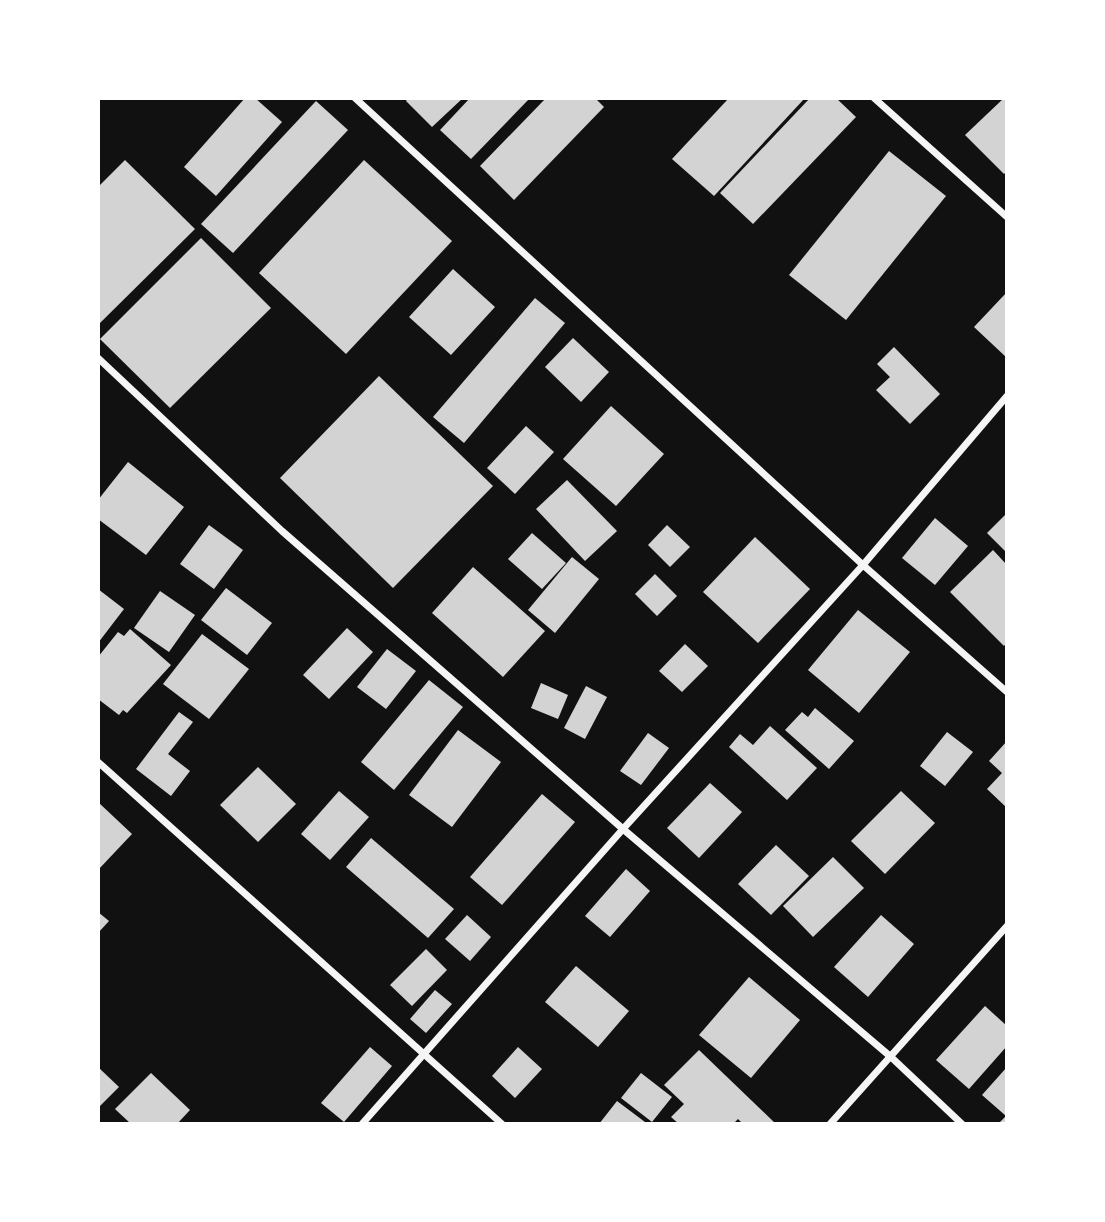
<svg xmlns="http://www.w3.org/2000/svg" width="1105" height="1222" font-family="Montserrat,sans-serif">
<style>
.building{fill:#d3d3d3}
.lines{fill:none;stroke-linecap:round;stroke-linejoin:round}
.minor{stroke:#f5f5f5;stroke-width:7}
</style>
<rect width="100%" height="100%" fill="#111"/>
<g class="building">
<path d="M245,98h10l27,24 -66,74 -32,-29z"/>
<path d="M408,98h55l-31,29 -26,-26z"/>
<path d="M470,98h60l-59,61 -31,-29z"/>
<path d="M546,98h49l9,9 -90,93 -34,-34z"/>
<path d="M729,98h76l-91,98 -42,-37z"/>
<path d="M810,98h26l20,19 -103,107 -33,-31z"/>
<path d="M1004,98h3v73l-3,3 -39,-39z"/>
<path d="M316,101l32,29 -115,123 -32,-29z"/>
<path d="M889,151l57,45 -100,124 -57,-45z"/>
<path d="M125,160l70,69 -97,96v-138z"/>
<path d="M364,160l88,81 -106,113 -87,-81z"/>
<path d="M201,238l70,70 -101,100 -70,-69z"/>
<path d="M453,269l42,38 -44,48 -42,-38z"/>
<path d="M1007,292v66l-33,-31z"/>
<path d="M535,298l30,25 -101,120 -31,-26z"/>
<path d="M573,338l36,34 -28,30 -36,-35z"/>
<path d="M894,347l46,47 -30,30 -34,-34 14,-13 -13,-13z"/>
<path d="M379,376l114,110 -100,102 -113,-110z"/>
<path d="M611,406l53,48 -48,52 -53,-47z"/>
<path d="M526,426l28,26 -39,42 -28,-26z"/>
<path d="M128,462l56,45 -38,48 -48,-36v-19z"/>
<path d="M567,480l50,51 -32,30 -49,-52z"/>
<path d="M1007,513v40l-20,-20z"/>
<path d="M935,518l33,28 -33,39 -33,-27z"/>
<path d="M209,525l34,25 -29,39 -34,-25z"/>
<path d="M667,525l23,22 -20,20 -22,-22z"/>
<path d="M532,533l34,30 -24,26 -34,-30z"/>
<path d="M755,537l55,52 -52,54 -55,-51z"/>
<path d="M993,550l14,15v77l-3,4 -54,-54z"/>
<path d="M572,557l27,22 -44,54 -27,-23z"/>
<path d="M473,567l72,64 -42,46 -71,-64z"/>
<path d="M655,574l22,22 -20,20 -22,-22z"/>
<path d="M226,588l46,35 -25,32 -46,-35z"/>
<path d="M98,589l26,20 -26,34z"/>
<path d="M160,591l35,24 -26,37 -35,-24z"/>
<path d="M858,610l52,42 -51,61 -51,-43z"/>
<path d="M347,628l26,24 -44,47 -26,-24z"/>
<path d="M130,629l41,36 -44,48 -4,-3 -4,5 -21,-16v-42l20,-25 6,4z"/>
<path d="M202,634l47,35 -40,50 -46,-35z"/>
<path d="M685,644l23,22 -26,26 -23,-21z"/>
<path d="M387,649l29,22 -30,38 -29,-22z"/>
<path d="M429,680l34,27 -69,83 -33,-28z"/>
<path d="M541,683l27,12 -10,24 -27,-11z"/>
<path d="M586,686l21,11 -22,42 -21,-11z"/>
<path d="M815,708l39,33 -25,28 -44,-39 17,-18 6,5z"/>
<path d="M179,712l14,10 -25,32 22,17 -19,25 -35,-27z"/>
<path d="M770,726l47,42 -30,32 -58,-53 11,-13 13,11z"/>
<path d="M458,730l43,32 -49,65 -43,-32z"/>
<path d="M947,732l26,20 -28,34 -25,-20z"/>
<path d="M648,733l21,15 -28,37 -21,-14z"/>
<path d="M1007,741v67l-20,-19 15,-16 -13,-12z"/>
<path d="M258,767l38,37 -38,38 -38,-37z"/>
<path d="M710,783l32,29 -43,46 -32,-30z"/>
<path d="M339,791l30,26 -39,43 -29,-26z"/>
<path d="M901,791l34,32 -50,51 -34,-33z"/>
<path d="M542,794l33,28 -73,83 -32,-28z"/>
<path d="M98,802l34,32 -34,36z"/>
<path d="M371,838l83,71 -26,29 -82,-71z"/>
<path d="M776,845l33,31 -38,39 -33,-31z"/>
<path d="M833,857l31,31 -51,49 -30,-31z"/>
<path d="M626,869l24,22 -40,46 -25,-21z"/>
<path d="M98,912l11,9 -11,12z"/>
<path d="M467,915l24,22 -21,24 -25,-22z"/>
<path d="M881,915l33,29 -46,53 -34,-30z"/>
<path d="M426,949l21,21 -35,36 -22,-21z"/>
<path d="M576,966l53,45 -31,36 -53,-45z"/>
<path d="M749,977l51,43 -49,58 -52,-43z"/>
<path d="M435,990l17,14 -26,29 -16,-14z"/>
<path d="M985,1006l22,20v20l-38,43 -33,-29z"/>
<path d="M370,1047l22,19 -48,56 -23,-19z"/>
<path d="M518,1047l24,22 -27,29 -23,-22z"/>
<path d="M699,1050l77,74h-33l-5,-5 -5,5h-54l-8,-7 13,-13 -20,-19z"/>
<path d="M98,1067l21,20 -21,21z"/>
<path d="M1007,1067v57h-9l8,-8 -24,-21z"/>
<path d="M151,1073l39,37 -13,14h-46l-16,-15z"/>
<path d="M641,1073l31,24 -20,25 -31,-24z"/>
<path d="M617,1101l28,21 -2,2h-44z"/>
</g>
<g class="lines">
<g class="minor">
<path d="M355,98l508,467 144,127"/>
<path d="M874,98l133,119"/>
<path d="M98,358l184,173 341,298 268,228 71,67"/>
<path d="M98,762l404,362"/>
<path d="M362,1124l261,-295 240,-264 144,-169"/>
<path d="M830,1124l177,-198"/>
</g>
</g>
<rect width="1105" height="1222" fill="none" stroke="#ffffff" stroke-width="200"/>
</svg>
